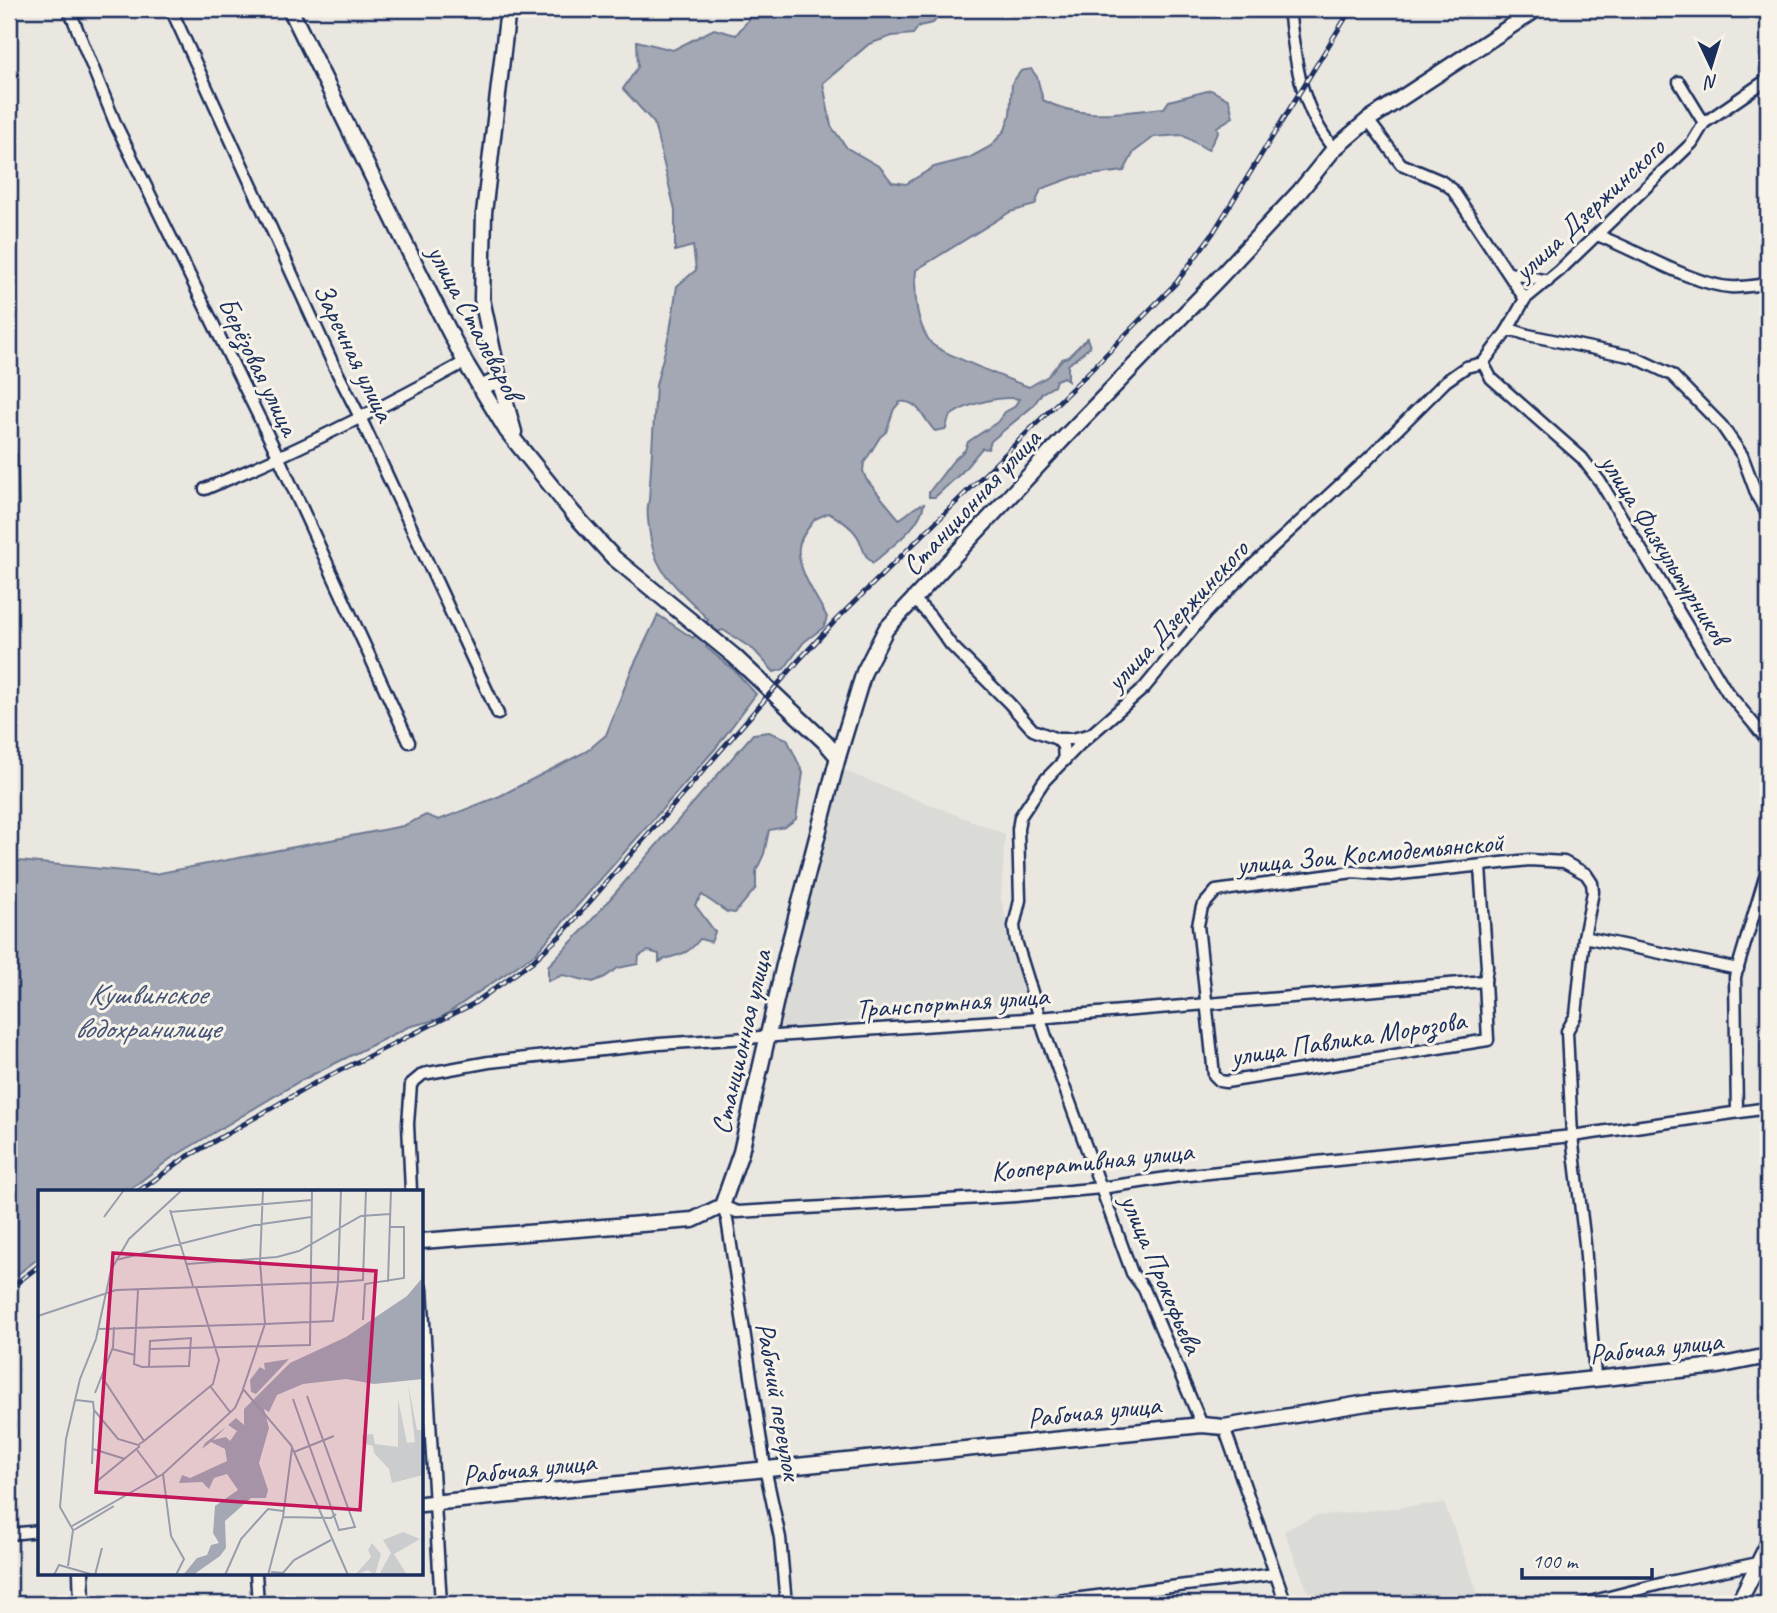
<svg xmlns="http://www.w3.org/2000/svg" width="1777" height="1613" font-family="Caveat,sans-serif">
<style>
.built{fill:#dadad6}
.green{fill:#cbcccd;stroke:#737e96;stroke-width:2}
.water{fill:#a3a8b4;stroke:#6d7892;stroke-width:2}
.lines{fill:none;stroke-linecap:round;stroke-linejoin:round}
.street-casing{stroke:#1b2f5e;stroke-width:15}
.secondary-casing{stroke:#1b2f5e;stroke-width:19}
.street{stroke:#f7f3e8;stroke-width:10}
.secondary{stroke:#f7f3e8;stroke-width:14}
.rail-casing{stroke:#1b2f5e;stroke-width:5}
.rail{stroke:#f7f3e8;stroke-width:2.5;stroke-dasharray:8;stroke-linecap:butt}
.labels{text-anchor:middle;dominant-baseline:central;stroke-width:6;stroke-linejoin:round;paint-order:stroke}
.street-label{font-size:28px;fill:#1b2f5e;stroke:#f7f3e8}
.water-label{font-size:30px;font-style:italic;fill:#445378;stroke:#f7f3e8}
.inset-road{fill:none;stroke:#979dac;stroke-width:2}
.view{fill:#c2185b;fill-opacity:0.15;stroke:#c2185b;stroke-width:3.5}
.inset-edge{fill:none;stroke:#1b2f5e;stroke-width:3.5}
</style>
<rect width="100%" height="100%" fill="#eae7e0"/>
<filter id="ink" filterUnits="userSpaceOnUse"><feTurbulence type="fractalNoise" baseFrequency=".0143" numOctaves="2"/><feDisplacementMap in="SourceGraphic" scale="14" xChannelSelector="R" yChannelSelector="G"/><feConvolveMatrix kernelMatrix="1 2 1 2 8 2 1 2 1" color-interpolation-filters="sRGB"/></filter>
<g filter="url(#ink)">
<g class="built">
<path d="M842,770l163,64 -4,65 25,103 -249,27z"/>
<path d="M1444,1503l35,93 -25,8h-141l-29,-73 31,-15z"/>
</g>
<path class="green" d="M9,452l8,2 2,50 -10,6z"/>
<g class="water">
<path d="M757,9h188l-12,14 -14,3 -6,8 -21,2 -23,8 -46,39 8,43 16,22 33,19 12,15 14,2 28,-17 35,-9 22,-12 14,-16 5,-15 2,-32 9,-12 10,-2 6,8 6,23c38,21 80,12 121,8l5,-7 42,-11 18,10 4,17 -16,10 1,5 -10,18 -26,-15 -28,2 -20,15 -10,19 -50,6 -33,12 -6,16 -25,7 -94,58c-2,24 -1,52 15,73 5,8 84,39 98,44l19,-11 14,-17 6,-2 19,-19 3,9 -22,18v16l-4,-4 -8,3 -2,6 -12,7 -9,13 -42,35 -3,8 -6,-1 -20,24 -27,25h-6v-5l24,-31 12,-11 3,-8 31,-21 6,-9 9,-5 5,-8c-16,-4 -52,5 -66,15 -5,3 -6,9 -7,15l-11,2c-11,-11 -17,-32 -35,-29l-6,7 -8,23 -6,5 -16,26 -1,8 3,8 33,40c10,-4 15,-14 25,-15 -5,25 -33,42 -51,59 -10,-8 -9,-13 -14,-24 -6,-12 -19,-20 -31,-26l-13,6c-6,8 -15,18 -16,28 -3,22 19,52 28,70l-3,10 -20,15 -20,27 -10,3 -20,-22 -31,-20 -6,2 -11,15 30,25 20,22 -41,55 -179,204 -97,66 -31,8 -108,54 -130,78 -42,32h-88v66l-31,24v-421l146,14 248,-48 23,-11 13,5 61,-24 87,-45 19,-16 25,-64 27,-56 35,23 15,-18c-29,-34 -54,-43 -59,-92 -1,-10 -3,-19 0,-28l7,-115 14,-54 7,-45 19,-16 -3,-24 -18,5v-41l-21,-87 -31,-34 15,-22 -1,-26 36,9 41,-21 22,6z"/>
<path d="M769,732l18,7 16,34 -7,46 -11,8 -16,3 -5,24 -8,17v17l-21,25 -8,-1 -25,-17 -7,10 20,27 -4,10 -11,-3c-16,20 -22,13 -41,23v-8l-11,-3 -9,5 -1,8 -20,4 -13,9 -12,5 -30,-7 -15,6v-15l36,-37 169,-195z"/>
</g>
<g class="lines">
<defs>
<g id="street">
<path d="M69,9l47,116 163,333 130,284"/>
<path d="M171,9l163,357 27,53 137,295"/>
<path d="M1289,9c6,51 11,99 45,140"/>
<path d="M1679,82l25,41"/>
<path d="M1368,120l33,44 40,17 11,8 73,110"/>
<path d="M1597,235c37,14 97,50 133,52 12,1 26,-2 38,-3"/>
<path d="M1509,273l39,8"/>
<path d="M1507,331l18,-32 34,-28 133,-128 12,-20 64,-44"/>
<path d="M1483,363l24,-32h9l12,4 106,22 38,18 50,51 20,29 16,43 10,17"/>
<path d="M205,489c90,-37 175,-80 260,-127"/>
<path d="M914,599l16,17 21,29 58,58 24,27 24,9 6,7 1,15"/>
<path d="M1057,739h15l16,-4"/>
<path d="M1480,867l7,100 -2,14 3,59 -262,42 -6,-1 -6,-6 -16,-150 4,-18 14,-16 137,-19 38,3 138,-15 35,2 22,12 6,9 1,9 -9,45 -8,78 -9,16 5,105 13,108 10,133"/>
<path d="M1584,937l154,32"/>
<path d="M1737,1112l-2,-135 33,-110"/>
<path d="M411,1191l-3,-67 3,-40 12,-10 66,-12 170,-18 366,-25 460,-38"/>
<path d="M722,1206l15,6 279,-16 85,-8 79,-12 392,-40 196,-28"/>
<path d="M722,1206l5,13 38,249 15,70 6,66"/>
<path d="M422,1289l19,315"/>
<path d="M1202,1425l-58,-136 -12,-16 -87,-239 -29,-93 -2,-15 6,-26 -2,-71 2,-12 24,-36 36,-37 64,-56 62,-75 46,-47 116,-107 78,-78 20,-14 17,-4 8,15 91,80 19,25 126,209 41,49"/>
<path d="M1224,1427l62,177"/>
<path d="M9,1534l31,-3"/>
<path d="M256,1573l2,31"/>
<path d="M1033,1604l242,-30"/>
<path d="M1582,1604l82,-21 94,-20"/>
</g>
<g id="secondary">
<path d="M290,9l140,285 35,68 42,69 66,82 41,45 120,98 91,86 13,15"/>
<path d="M499,379l15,53"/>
<path d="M481,388l18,-9 -17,-80 1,-46 1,-40 24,-204"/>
<path d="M422,1241l271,-21 29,-14 19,-54 46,-200 51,-195 26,-85 22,-43 179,-192 154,-159 81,-87 34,-42 34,-29 169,-111"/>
<path d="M422,1504l780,-79 22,2 143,-24 351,-37 50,-10"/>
<path d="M81,1573l1,31"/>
<path d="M1738,1604l30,-60"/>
</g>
</defs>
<use href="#street" class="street-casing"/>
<use href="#secondary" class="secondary-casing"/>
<use href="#street" class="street"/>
<use href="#secondary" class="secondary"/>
<defs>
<g id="rail">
<path d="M139,1191l46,-33 130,-75 158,-79 60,-43 27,-25 239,-276 38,-41 254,-249 85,-87 37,-50 138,-224"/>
<path d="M9,1289l31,-24"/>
</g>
</defs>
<use href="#rail" class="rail-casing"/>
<use href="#rail" class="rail"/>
</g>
</g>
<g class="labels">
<g class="street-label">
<text transform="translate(1589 209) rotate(-43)">улица Дзержинского</text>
<text transform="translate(475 322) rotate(62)">улица Сталеваров</text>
<text transform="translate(354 352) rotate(64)">Заречная улица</text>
<text transform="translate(259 366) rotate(64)">Берёзовая улица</text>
<text transform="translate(971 502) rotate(-47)">Станционная улица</text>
<text transform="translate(1665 549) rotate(58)">улица Физкультурников</text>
<text transform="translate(1177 615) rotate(-47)">улица Дзержинского</text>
<text transform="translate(1370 853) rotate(-5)">улица Зои Космодемьянской</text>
<text transform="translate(952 1002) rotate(-4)">Транспортная улица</text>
<text transform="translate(1348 1038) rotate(-9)">улица Павлика Морозова</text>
<text transform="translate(741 1042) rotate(-77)">Станционная улица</text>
<text transform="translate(1092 1161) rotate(-6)">Кооперативная улица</text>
<text transform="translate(1162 1274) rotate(67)">улица Прокофьева</text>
<text transform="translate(1656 1347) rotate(-6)">Рабочая улица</text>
<text transform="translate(779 1401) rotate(80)">Рабочий переулок</text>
<text transform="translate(1094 1411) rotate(-6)">Рабочая улица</text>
<text transform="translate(529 1468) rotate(-6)">Рабочая улица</text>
</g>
<g class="water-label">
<text x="147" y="994">Кушвинское<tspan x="147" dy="34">водохранилище</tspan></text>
</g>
</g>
<g transform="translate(38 1190)">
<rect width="385" height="385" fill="#eae7e0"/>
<path d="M370,194l9,46h6v45l-31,8 -3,-14 -15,-16 -1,-7 -11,-3v-8l11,-1 2,10 23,3v-48l9,44 8,-1zM365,342l17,7 -26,15 13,21h-27l6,-25 -5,21 10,-18 -8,-13zM334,353l9,11 -6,21 -7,-5 -13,5 16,-18 -3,-7z" fill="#cbcccd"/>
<path d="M385,87v102l-49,5 -28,-5 -43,5 -26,11 -8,17 -5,-3 5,19 -10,35 9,27 -2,8h-15l-26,23 1,27 -6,8 -27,19h-10l14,-17 10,-3 4,-10 8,-2 -6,-10 2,-27 23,-16 -11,-16 -13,4 -5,11 -7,-7 -23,1 3,-8 8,3 37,-17 -2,-12 -14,-7 -9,7 3,-6 21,-16 -13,13 13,-3 4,4 7,-10 -9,-6 8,-7 8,7v-16l46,-46 56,-26 61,-41zM251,169l-33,35 -5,-2 -1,-12 10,-13 5,3 -1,-7z" fill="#a3a8b4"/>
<path class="inset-road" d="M132,20l23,76M132,22l142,-12M66,27l20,-27M78,70l139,-35 56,-8M149,74l90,-7 22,-6 62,-35 29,-2M350,92l3,-92M100,100l-4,74 8,3 47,-1 2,-28 -41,3 -1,25M0,126l78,-26 222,-8 3,-92M325,130l2,-36 39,-6v-51h-14M60,139l167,-5 -5,-62 3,-72M74,159l23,6M112,159l160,-4 2,-155M64,187l42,64 69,-57 6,-24 -23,-73M172,196l20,26M57,203l18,-46 1,-20M255,209l46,131 16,-3 -48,-131M38,210l17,2 1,8 24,29 20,6 6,-4M55,259l32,10M99,260l21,28M256,262l40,-16M54,274l2,-54M125,284l8,62 13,23 -8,16M58,292l44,-36M245,327l48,1 5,-4M34,336l91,-52 72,-66 8,-18M36,340l40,-24M30,376l5,-36 -13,-23 6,-68 14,-60 16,-40 15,-69 18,-31 53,-49M233,382l12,1 11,-13 37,-20M16,385l5,-10 35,10M57,385l7,-27M187,385l16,-36 27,-30 15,2M230,385l15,-58 9,-69M310,385l-57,-130 -48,-56 22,-65 68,-3 5,-39 25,-2 3,-90"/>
<path class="view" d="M75,63l263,18 -16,239 -264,-18z"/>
<rect width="385" height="385" class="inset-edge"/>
</g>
<rect width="1777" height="1613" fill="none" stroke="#f7f3e8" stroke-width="35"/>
<rect x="18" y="18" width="1742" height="1578" fill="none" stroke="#1b2f5e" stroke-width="2.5" filter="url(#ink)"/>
<g transform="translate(1711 66) rotate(176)" stroke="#f7f3e8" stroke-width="5" paint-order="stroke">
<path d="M0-5L12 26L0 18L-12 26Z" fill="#1b2f5e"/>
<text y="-10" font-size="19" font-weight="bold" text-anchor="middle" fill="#1b2f5e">N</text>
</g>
<path d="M1522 1568v10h130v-10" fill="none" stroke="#1b2f5e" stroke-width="3.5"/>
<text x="1532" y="1568" font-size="21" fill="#1b2f5e" stroke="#f7f3e8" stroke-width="5" paint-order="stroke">100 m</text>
</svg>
